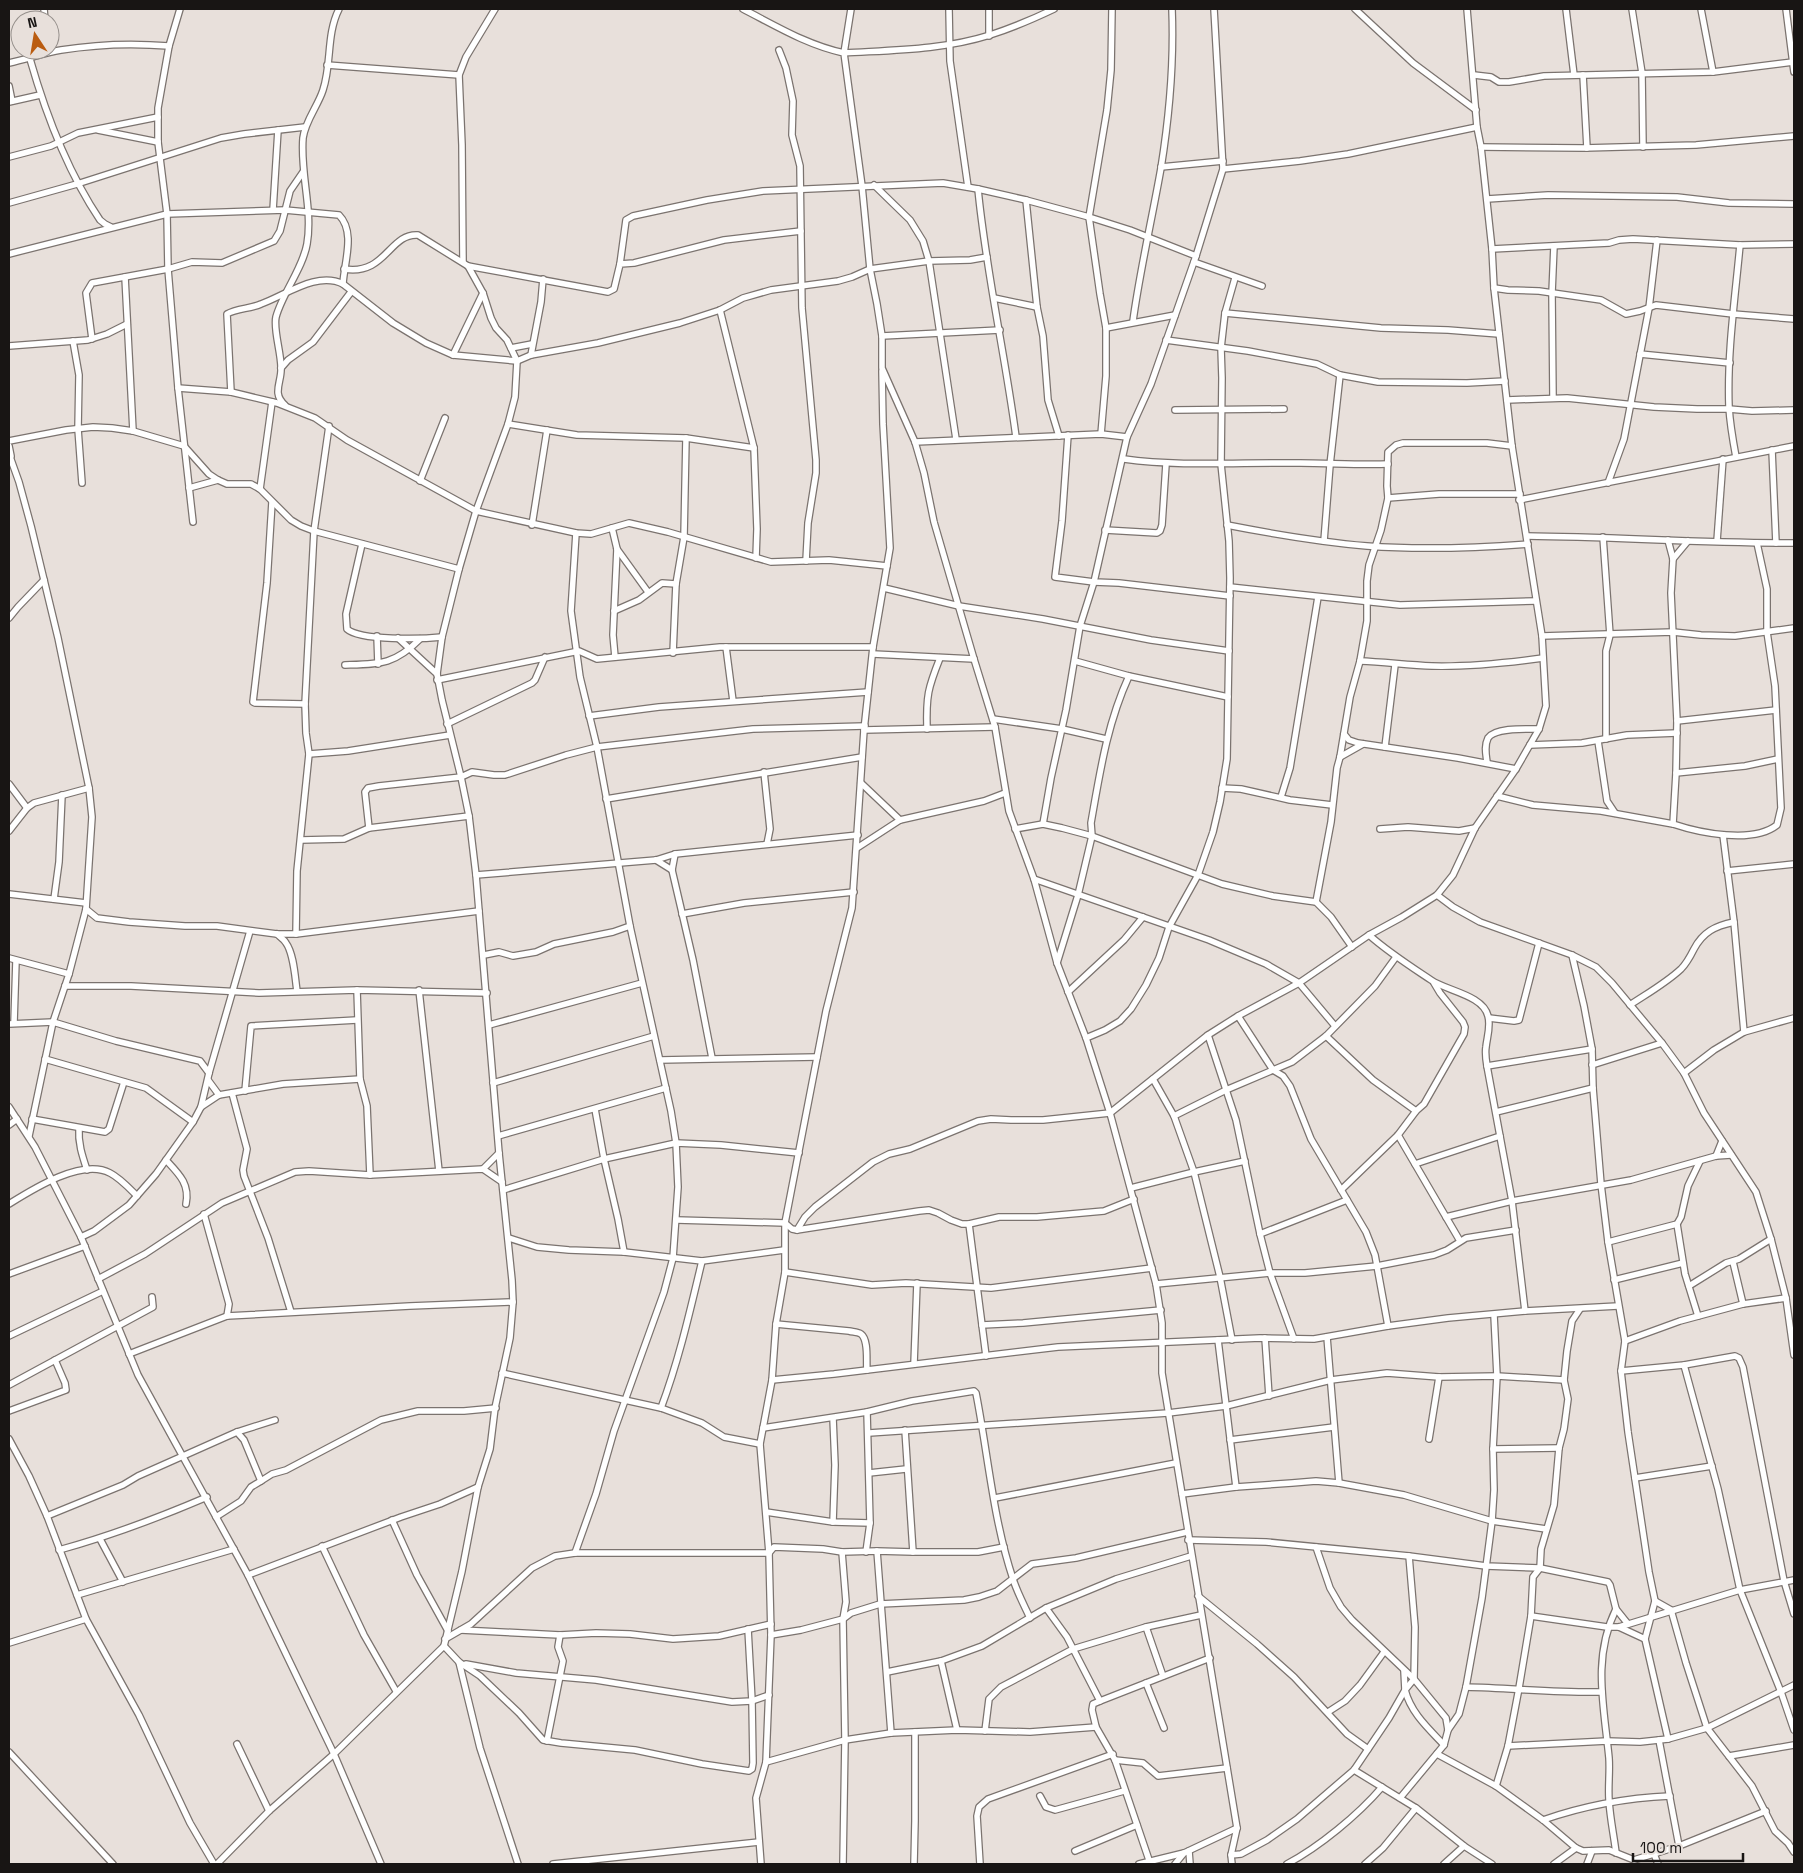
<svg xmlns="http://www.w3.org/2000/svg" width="1803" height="1873" font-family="'Space Grotesk',sans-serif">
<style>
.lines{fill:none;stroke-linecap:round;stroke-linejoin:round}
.minor-casing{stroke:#7b736f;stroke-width:8}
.minor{stroke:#fff;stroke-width:5.5}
</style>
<rect width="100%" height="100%" fill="#e8e0db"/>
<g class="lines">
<defs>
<g id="minor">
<path d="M44,9l1,11"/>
<path d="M180,9l-11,37 -11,62v34l9,72 1,55 10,119 15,134"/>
<path d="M743,9c33,17 64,36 101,44l18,133 8,83 7,35 5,32v32l33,74 9,31 10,49 40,137 21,68 14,84 25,68 23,84 29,75 24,75 46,171 6,39v50l75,455 -6,27 1,9"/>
<path d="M851,9l-7,44c48,-3 99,-3 146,-18 22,-7 43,-16 64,-26"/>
<path d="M949,9l1,52 18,126"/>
<path d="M1355,9l58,54 63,47"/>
<path d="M1566,9l8,66"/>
<path d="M1632,9l10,64 1,74"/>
<path d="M1701,9l12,63"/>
<path d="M1786,9l8,63"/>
<path d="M989,36v-27"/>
<path d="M779,50l7,18 7,33 -1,34 8,31 2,142 14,152v13l-8,50 -2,38"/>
<path d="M30,59c16,56 37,112 70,161l5,4 6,3"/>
<path d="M9,63c18,-4 35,-10 52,-13 37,-6 72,-7 108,-4"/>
<path d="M327,65l132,10"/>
<path d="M1474,75l17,2 8,5h10l35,-6 169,-4 80,-10"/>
<path d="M1583,75l4,73"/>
<path d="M9,86l3,15"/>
<path d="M9,102l31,-7"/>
<path d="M98,130l60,12"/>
<path d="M1481,147l103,1 112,-3 98,-9"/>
<path d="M9,157l42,-11 27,-13 80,-16"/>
<path d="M1161,167l62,-6"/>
<path d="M1223,169l77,-8 48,-7 129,-27"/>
<path d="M874,185l36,35 13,21 6,20 27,178"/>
<path d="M978,189c8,83 27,165 38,248"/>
<path d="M1487,199l61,-4 129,2 52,6 65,1"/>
<path d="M1026,200l11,107 6,29 5,64 11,36"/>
<path d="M9,203l68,-19 144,-46 23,-4 61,-7"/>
<path d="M273,210l5,-80"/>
<path d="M1492,249l117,-6 10,-3 14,-1 107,6 54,-1"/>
<path d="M9,254l158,-40 118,-4 54,5c17,17 5,48 4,69l50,39 33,20 27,12 64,6 14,-6 67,-12 82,-20 40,-13 23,-12 28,-8 67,-9 14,-4 18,-8 59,-8 41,-1 17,-3"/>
<path d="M463,262l-1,-117 -3,-70 7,-18 29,-48"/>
<path d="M1194,262l68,24"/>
<path d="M620,264l6,-44 7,-4 74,-16 56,-9 180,-8 35,6 48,11 63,17 41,13 66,26"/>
<path d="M468,266l140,26 6,-3 6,-25 14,-1 90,-23 77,-9"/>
<path d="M125,277l8,154"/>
<path d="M1494,288l14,2 31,1 62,9 25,14 14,-3 16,-6 77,9 61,5"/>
<path d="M994,298l43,9"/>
<path d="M720,310l34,138 3,81 -1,29"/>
<path d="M1225,313l156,15 67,2 51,4"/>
<path d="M1133,321c7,-51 19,-102 28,-153 8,-50 13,-109 11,-159"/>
<path d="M1106,328l69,-13"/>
<path d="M882,336l118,-6"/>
<path d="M92,339l-6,-46 6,-10 76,-14 24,-7 30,1 52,-22 6,-10 10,-40 13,-19"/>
<path d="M1166,340l82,11 69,13 23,11 38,7 89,1 38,-2"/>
<path d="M73,341l6,34 -1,54 4,54"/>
<path d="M9,346l79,-6 19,-6 20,-10"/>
<path d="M511,348l21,-4"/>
<path d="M1640,354l90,9"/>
<path d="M453,355l30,-62"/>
<path d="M531,355l10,-53 2,-23"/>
<path d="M281,368l7,-8 25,-18 38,-50"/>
<path d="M178,388l53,4 46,11 38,15 32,22 129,71 100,22 15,1 38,-11 39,9 103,30 58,-2 58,6"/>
<path d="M231,392l-4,-78c10,-6 23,-5 34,-10 25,-9 56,-33 82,-20"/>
<path d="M1553,398l-1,-105 2,-47"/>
<path d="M1507,400l60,-2 87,9 43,2h32l23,2 42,-1"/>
<path d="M285,405c-13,-11 -4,-22 -4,-35 1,-15 -8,-40 -5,-53 6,-23 27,-49 31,-73 6,-35 -7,-70 -4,-106 2,-17 15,-32 20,-48 9,-27 3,-55 16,-81"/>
<path d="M1175,410l109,-1"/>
<path d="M508,424l69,11 109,3 68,10"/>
<path d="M1101,434l5,-58v-48l-6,-34 -11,-77 18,-107 4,-40 1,-61"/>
<path d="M1068,435l-6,86 -7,56 39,5 25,1 111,13"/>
<path d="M9,441l57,-11 27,-3 19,1 21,3 51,15 25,28 9,6 9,4h24l9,5 31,31 10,6 13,5 145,38"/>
<path d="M915,442l186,-8 26,3 24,-53 45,-128 27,-87 -9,-160"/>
<path d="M9,446l2,10"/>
<path d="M1772,450l4,93"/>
<path d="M9,454l10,28 12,44 27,112 31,150 3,29 -6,92 -17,65 -16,48 -24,114"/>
<path d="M1736,457c-3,-16 -6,-33 -7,-50 -2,-54 6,-108 11,-162"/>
<path d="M1124,459c58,8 117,3 176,4 29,0 58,2 88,1"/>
<path d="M420,481l25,-63"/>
<path d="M1608,483l16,-44 25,-131 8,-68"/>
<path d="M189,488l29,-8"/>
<path d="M260,489l12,-87"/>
<path d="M1388,498l51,-4h81"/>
<path d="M1519,500l275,-54"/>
<path d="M272,502l-5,81 -14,119 2,1 50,1"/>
<path d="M532,525l15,-95"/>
<path d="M1227,525c46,9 93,17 140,21 54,4 108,2 161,-2"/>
<path d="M612,528l5,21 -4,86 2,22"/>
<path d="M1105,530l52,3 3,-2 2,-6 4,-61"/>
<path d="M1527,536c89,1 178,7 267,7"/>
<path d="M1603,537l7,98 -4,16v88"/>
<path d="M1668,540l5,19 -2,34 6,128 -1,52 -3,51c27,9 80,20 104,1l4,-17 -6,-122 -8,-54v-43l-10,-46"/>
<path d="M1324,541l6,-76 10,-90"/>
<path d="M1717,541l6,-82"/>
<path d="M362,544l-16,70 1,15c13,12 76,10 95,8"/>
<path d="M617,549l31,43"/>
<path d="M1673,559l15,-18"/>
<path d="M1230,587l170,18 136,-4"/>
<path d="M884,588l75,18 84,13 108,21 78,11"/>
<path d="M614,611l25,-11 23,-17 14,1"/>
<path d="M9,618l9,-11 26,-27"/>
<path d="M377,636l1,28"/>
<path d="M1542,636l131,-4 28,3 34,1 59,-8"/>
<path d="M398,638l39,36"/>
<path d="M726,647l7,54"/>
<path d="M673,653l3,-69 8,-47 2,-99"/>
<path d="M873,654l101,5"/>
<path d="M1075,661l54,15 99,21"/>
<path d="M1360,661c24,1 48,4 72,5 38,1 74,-3 111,-8"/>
<path d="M345,665c35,-1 49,0 75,-26"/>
<path d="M437,680l142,-29 18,8 123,-12h153"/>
<path d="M589,716l70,-9 209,-15"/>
<path d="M993,719l69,10 44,10"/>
<path d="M1677,721l99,-11"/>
<path d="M447,724l85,-41 3,-3 10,-23"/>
<path d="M927,729c-1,-33 1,-41 13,-71"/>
<path d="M864,730l131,-3"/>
<path d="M1344,734l5,6 9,3 100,15 58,11"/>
<path d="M1598,741l9,60 8,12"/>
<path d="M1530,745l52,-2 45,-8 50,-2"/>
<path d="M1385,747l10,-82"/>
<path d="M309,754l39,-3 102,-16"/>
<path d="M1340,757l23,-13"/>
<path d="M1487,762c-1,-8 -3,-16 1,-24 7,-11 39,-9 51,-9"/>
<path d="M764,772l6,57 -3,15"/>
<path d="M1676,773l69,-7 33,-7"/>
<path d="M861,783l39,37"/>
<path d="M9,784l18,24"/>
<path d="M1222,788l19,1 49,11 42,5"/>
<path d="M1497,796l36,9 68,6 72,13"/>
<path d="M1281,797l9,-29 28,-171"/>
<path d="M606,799l256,-42"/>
<path d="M1043,824l8,-46 15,-68 14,-84 14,-44 33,-145"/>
<path d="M369,828l-4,-36 3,-4 11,-2 82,-9 11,-5 22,3h11l61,-20 31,-8 156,-18 112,-3"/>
<path d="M1015,829l28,-5 19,4 30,8 130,48 51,12 43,6 15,15 21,30"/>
<path d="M1380,829l28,-2 51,4 16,-3"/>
<path d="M9,831l18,-23 7,-5 55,-15"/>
<path d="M1723,835l11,87 10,110"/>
<path d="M301,840l43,-1 25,-11 100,-12"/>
<path d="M857,848l43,-28 84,-19 21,-8"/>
<path d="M675,854l-3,16 21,90 19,98"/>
<path d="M656,860l16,10"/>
<path d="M1727,871l67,-7"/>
<path d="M476,875l180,-15 19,-6 183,-19"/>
<path d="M1034,879l175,61 57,24 33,19 36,43"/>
<path d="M9,894l77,9"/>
<path d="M1437,895l16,12 27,15 92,33 24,12 16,16 50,60 22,30 20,40 52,79 15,47 15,59 8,57"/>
<path d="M54,899l5,-37 3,-67"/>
<path d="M1316,902l15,-80 6,-54 3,-11 10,-60 10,-36 7,-40v-40l2,-16 12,-35 7,-32 -1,-12 1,-34 8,-7 7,-2h84l25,3"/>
<path d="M86,909l11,9 32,4 56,4h32l60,8h19l183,-23"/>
<path d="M682,914l62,-11 110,-11"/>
<path d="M277,934c3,3 7,5 9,9 8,11 9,35 11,48"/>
<path d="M296,934l1,-63 12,-117 -3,-21 -1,-29 9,-173 15,-105"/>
<path d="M1369,935c19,17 41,31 62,45 16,11 52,15 57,36 3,10 -1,21 -2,31 -1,6 0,13 1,19l25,135 13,110"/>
<path d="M484,955l15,-3 14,4 23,-4 18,-8 59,-12 17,-6"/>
<path d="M1572,955l12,51 8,43 1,39 8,96 7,58 17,99 -4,30 7,61 21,140 6,29 -10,38 23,100"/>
<path d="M9,958l60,16"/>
<path d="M1057,963l21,-68 14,-59 -1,-13c9,-51 16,-99 38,-147"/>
<path d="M65,986h66l128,7 98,-3 130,3"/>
<path d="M357,990l3,89 7,27 3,69"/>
<path d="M419,990l20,181"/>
<path d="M1068,992l56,-52 19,-23"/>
<path d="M1630,1005c18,-12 36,-22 51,-36 6,-6 9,-12 13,-20 9,-17 21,-23 40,-27"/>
<path d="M1238,1016l35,54 10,6 7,10 21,53 55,93 9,23 13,71"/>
<path d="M1489,1018l25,3 5,-1 20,-77"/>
<path d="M14,1023l2,-62"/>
<path d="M9,1024l44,-2 63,19 84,20 9,12"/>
<path d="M489,1025l153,-42"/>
<path d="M1208,1035l28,85 24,114 10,39 24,66"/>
<path d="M1326,1036l47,44 43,31"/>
<path d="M1086,1038l19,-8 15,-9 11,-12 15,-24 13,-27 10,-31 29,-52 15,-43 7,-30 7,-43 3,-181 -1,-37 -8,-77 1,-86 -1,-30 4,-35 10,-35"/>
<path d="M45,1059l101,29 47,34"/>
<path d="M660,1060l157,-3"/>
<path d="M1592,1065l70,-22"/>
<path d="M1487,1066l105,-17"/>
<path d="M1684,1073l30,-23 30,-18 50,-14"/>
<path d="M1153,1079l21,37 20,56 26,105 12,63"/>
<path d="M208,1080l11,15"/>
<path d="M493,1083l161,-47"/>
<path d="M245,1091l6,-65 106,-6"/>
<path d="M232,1093l15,56 -4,21 1,6 24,62 23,74"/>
<path d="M9,1107l26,40 46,90 57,138 110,200 86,179 47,110"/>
<path d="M201,1107l18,-12 64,-11 77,-5"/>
<path d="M595,1109l9,50 14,60 6,33"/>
<path d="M1496,1112l97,-24"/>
<path d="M1174,1116l52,-26 66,-28 34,-26 49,-50 21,-29"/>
<path d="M32,1119l73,13 4,-3 15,-47"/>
<path d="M9,1125l8,-6"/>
<path d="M79,1128c-1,15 3,27 8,42"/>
<path d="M1398,1135l62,106"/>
<path d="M498,1136l168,-48"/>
<path d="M1716,1156l6,-15"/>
<path d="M166,1160c13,14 24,24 20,44"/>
<path d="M1415,1164l85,-28"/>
<path d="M483,1169l16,-16"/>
<path d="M1131,1188l63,-16 51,-11"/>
<path d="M503,1190l101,-31 72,-16 45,2 78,8"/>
<path d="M1341,1190l57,-55 18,-24 8,-7 40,-70 1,-7 -2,-5 -23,-29 -6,-10"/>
<path d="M9,1204c24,-15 73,-46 101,-31 10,5 19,15 27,23"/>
<path d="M204,1214l25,90 -2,12"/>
<path d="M1446,1217l66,-16 119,-21 85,-24 15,-1"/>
<path d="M677,1220l108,3 7,6 5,1 122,-19 10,-1 9,3 13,7 11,4h7l30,-7h38l67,-6 30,-12"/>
<path d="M969,1224l17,132"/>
<path d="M1677,1224l8,50 13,42"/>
<path d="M797,1230l8,-13 10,-10 58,-45 16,-8 21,-5 68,-28 13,-2 20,1h32l67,-7 98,-78 30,-19 61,-33 70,-48 33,-18 35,-22 16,-20 22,-47 41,-59 23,-40 7,-23 -4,-70 -30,-190 -18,-158 -2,-39 -11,-102 -4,-20 -10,-118"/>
<path d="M1260,1234l87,-34"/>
<path d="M81,1237l13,-6 35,-26 27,-31 37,-52 8,-15 8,-34 41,-142"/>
<path d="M509,1238l28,9 32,3 55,2 78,9 82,-11"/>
<path d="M1608,1242l69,-18 4,-7 7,-31 12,-25"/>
<path d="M1733,1262l10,42"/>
<path d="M785,1272l87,13 34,-2 85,5 161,-20"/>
<path d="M9,1274l76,-28"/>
<path d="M98,1279l47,-25 77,-51 73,-31 14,-1 61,4 113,-6 19,13"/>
<path d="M1614,1280l69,-17"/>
<path d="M1156,1284l114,-11h35l72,-7 57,-11 13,-5 19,-12 50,-8"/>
<path d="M1689,1286l37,-23 13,-4 32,-20"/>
<path d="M776,1324l73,7c4,1 9,1 12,3 8,6 5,27 6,36"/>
<path d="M982,1325l41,-2 138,-13"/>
<path d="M9,1336l94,-45"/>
<path d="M1327,1337l12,146"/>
<path d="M1265,1338l4,58"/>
<path d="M1218,1340l18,147"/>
<path d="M1625,1341l55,-20 63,-17 43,-6"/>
<path d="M129,1354l98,-38 183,-10 103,-4"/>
<path d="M914,1364l3,-81"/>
<path d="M1684,1365l34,124 22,101 41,102 13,38"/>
<path d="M1621,1371l63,-6 51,-9 4,2 4,9 41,214 10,33"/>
<path d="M502,1373l159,35 41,15 22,14 36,7"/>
<path d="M772,1380l62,-6 224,-27 202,-9 54,1 74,-13 60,-8 77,-7 93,-5"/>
<path d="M9,1385l144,-78 -1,-10"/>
<path d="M661,1408c18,-48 29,-97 41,-147"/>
<path d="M9,1411l57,-21 -1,-7 -10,-23"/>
<path d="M833,1418l2,47 -2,57"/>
<path d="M763,1428l104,-16 45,-11 62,-10 2,2c12,61 17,126 37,186 4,13 11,26 17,39"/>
<path d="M905,1430l8,122"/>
<path d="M237,1432l7,8 17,41"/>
<path d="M869,1433l299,-20 58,-7 105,-26 56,-7 52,4 58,-1 67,4"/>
<path d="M9,1439l20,37 18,40 39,103 53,96 51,108 24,41"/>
<path d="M1429,1439l10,-62"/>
<path d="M1230,1440l104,-13"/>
<path d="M1493,1449l66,-1"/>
<path d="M869,1473l37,-4"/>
<path d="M1635,1478l77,-12"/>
<path d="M1182,1494l54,-7 56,-4 24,-2 23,2 65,12 88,26 54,8"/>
<path d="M995,1498l181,-35"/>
<path d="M766,1512l67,10 37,1"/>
<path d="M47,1516l76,-31 15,-9 99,-44 38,-12"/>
<path d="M216,1517l25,-16 10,-14 10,-6 11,-7 14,-4 95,-50 37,-9h46l32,-3"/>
<path d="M392,1520l25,55 31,56"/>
<path d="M100,1539l23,43"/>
<path d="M1188,1540l78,2 143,14 77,10 54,2 68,14 2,3 6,24 12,15"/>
<path d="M322,1546l42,89 32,56"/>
<path d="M1316,1547l14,41 11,19 11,13 62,59 32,39 2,12 -4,15 -44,53"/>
<path d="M59,1550c51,-14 99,-32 148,-53"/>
<path d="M877,1551l14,182"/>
<path d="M842,1552l4,50 -3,17 2,121 -2,124"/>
<path d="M866,1552l4,-29 -3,-111"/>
<path d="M575,1553l21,-59 18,-63 50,-139 9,-34 5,-71 -2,-44 -5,-32 -41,-185 -33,-179 -17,-70 -9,-66 5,-78"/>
<path d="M769,1553l5,-6 49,2 19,3 35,-1 36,1h65l26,-5"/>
<path d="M1409,1556l6,71 -1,52 -9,11c6,23 23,38 39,55"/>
<path d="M248,1575l153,-58 39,-13 38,-17"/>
<path d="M77,1595l157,-46"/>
<path d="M1198,1596l59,48 37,33 53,57 21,15"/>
<path d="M1655,1601l16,9 15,53 21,65 45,58 23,45 13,12 6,9"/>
<path d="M1046,1608l21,29 33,64"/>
<path d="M1616,1609c-24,49 -12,97 -7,149 1,14 -1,28 0,42 1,18 5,36 7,53"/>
<path d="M1531,1616l76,11h12l121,-37 54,-10"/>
<path d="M1146,1627l17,49"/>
<path d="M1619,1627l26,12"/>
<path d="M461,1630l99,5 36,-2 34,1 43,5 46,-3 52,-12"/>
<path d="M771,1635l30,-5 42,-11 8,-6 29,-9 84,-4 15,-3 18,-6 35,-27 44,-6 111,-26"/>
<path d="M445,1639l26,-15 61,-56 23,-12 20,-3h194"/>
<path d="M9,1643l77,-24"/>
<path d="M444,1646l15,16 21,86 38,116"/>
<path d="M941,1661l16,69"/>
<path d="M459,1662l21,14 39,37 24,27 18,3 74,7 67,14 47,7 3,-2 1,-6 -1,-62 -4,-72"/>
<path d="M466,1664l50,9 80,7 136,22 20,-1 17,-6"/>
<path d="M887,1672l54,-11 41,-15 64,-38 70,-29 75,-23"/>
<path d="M1146,1683l18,45"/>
<path d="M1466,1687c45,1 91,6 136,5"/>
<path d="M1328,1712l17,-11 15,-16 24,-33"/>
<path d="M1448,1730l11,-16 7,-27 16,-89 10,-77 2,-31 -1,-41 4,-73 -3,-61"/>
<path d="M985,1731l4,-32 12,-12 72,-38 73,-22 55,-12"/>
<path d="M1659,1740l20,106"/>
<path d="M547,1741l16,-80 -5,-14 2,-12"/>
<path d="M237,1744l32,67"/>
<path d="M1508,1746l99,-5 33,1 28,-3 39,-11 87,-43"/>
<path d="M9,1752l104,112"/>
<path d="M1437,1754l59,32 47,34 33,28 7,3 26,-1 25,10 45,-14 87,-35"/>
<path d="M1729,1756l65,-11"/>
<path d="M1115,1760l28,3 15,13 69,-8"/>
<path d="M766,1762l79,-22 46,-7 66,-3 73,2 66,-5"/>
<path d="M1354,1770l62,38 48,38 28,18"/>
<path d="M1496,1786l12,-40 11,-58 12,-72 2,-39 7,-9 1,-19 13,-44 5,-57 5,-19 4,-30 -4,-19 3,-29 5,-30 8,-12"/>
<path d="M1040,1796l6,11 9,3 69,-19"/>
<path d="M1543,1820c43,-15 81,-22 127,-24"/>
<path d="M1075,1851l62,-26"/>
<path d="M1189,1851l1,13"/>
<path d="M1654,1854l4,10"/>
<path d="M1231,1855l10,-1 26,-14 30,-21 57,-49 35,-52 16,-28 -1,-19"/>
<path d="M1149,1860l-34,-100 -19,-33 -4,-17 1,-6 7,-3 110,-43"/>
<path d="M217,1864l52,-53 65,-57 110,-108 18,-75 16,-84 12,-38 5,-41 15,-70 3,-36 -1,-22 -13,-127 -23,-278 -7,-59 -8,-39 -19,-77 -5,-26 5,-37 17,-68 17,-58 32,-87 7,-27 2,-36 -10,-21 -11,-12 -5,-10 -8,-25 -15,-27 -50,-31c-29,-2 -32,41 -74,34"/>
<path d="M553,1864l206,-22"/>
<path d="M761,1864l-5,-66 10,-36 5,-127 -2,-82 -9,-109 12,-64 4,-56 9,-52v-49l41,-212 26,-103 12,-178 9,-83 17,-99 -7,-124 -1,-53"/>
<path d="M914,1864l1,-43v-89"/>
<path d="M980,1864l-3,-48 2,-9 9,-8 125,-45"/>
<path d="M1139,1864l45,-11"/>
<path d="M1175,1864l9,-11 53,-25"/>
<path d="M1287,1864c32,-17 71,-49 95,-77"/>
<path d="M1365,1864l18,-16 33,-40"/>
<path d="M1444,1864l20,-18"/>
<path d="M1554,1864l22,-16"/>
<path d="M1587,1864l5,-13"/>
</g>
</defs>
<use href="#minor" class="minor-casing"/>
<use href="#minor" class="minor"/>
</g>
<rect width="1803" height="1873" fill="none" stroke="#181514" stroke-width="20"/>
<g transform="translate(35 35) rotate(348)"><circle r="24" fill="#e8e0db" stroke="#958f8b"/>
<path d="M0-4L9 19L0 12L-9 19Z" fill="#ba5c10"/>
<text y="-8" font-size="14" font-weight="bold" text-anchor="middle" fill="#181514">N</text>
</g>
<path d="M1633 1853v8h110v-8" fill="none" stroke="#181514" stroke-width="2.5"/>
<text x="1640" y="1853" font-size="15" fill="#181514" stroke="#e8e0db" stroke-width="4" paint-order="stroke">100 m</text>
</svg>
